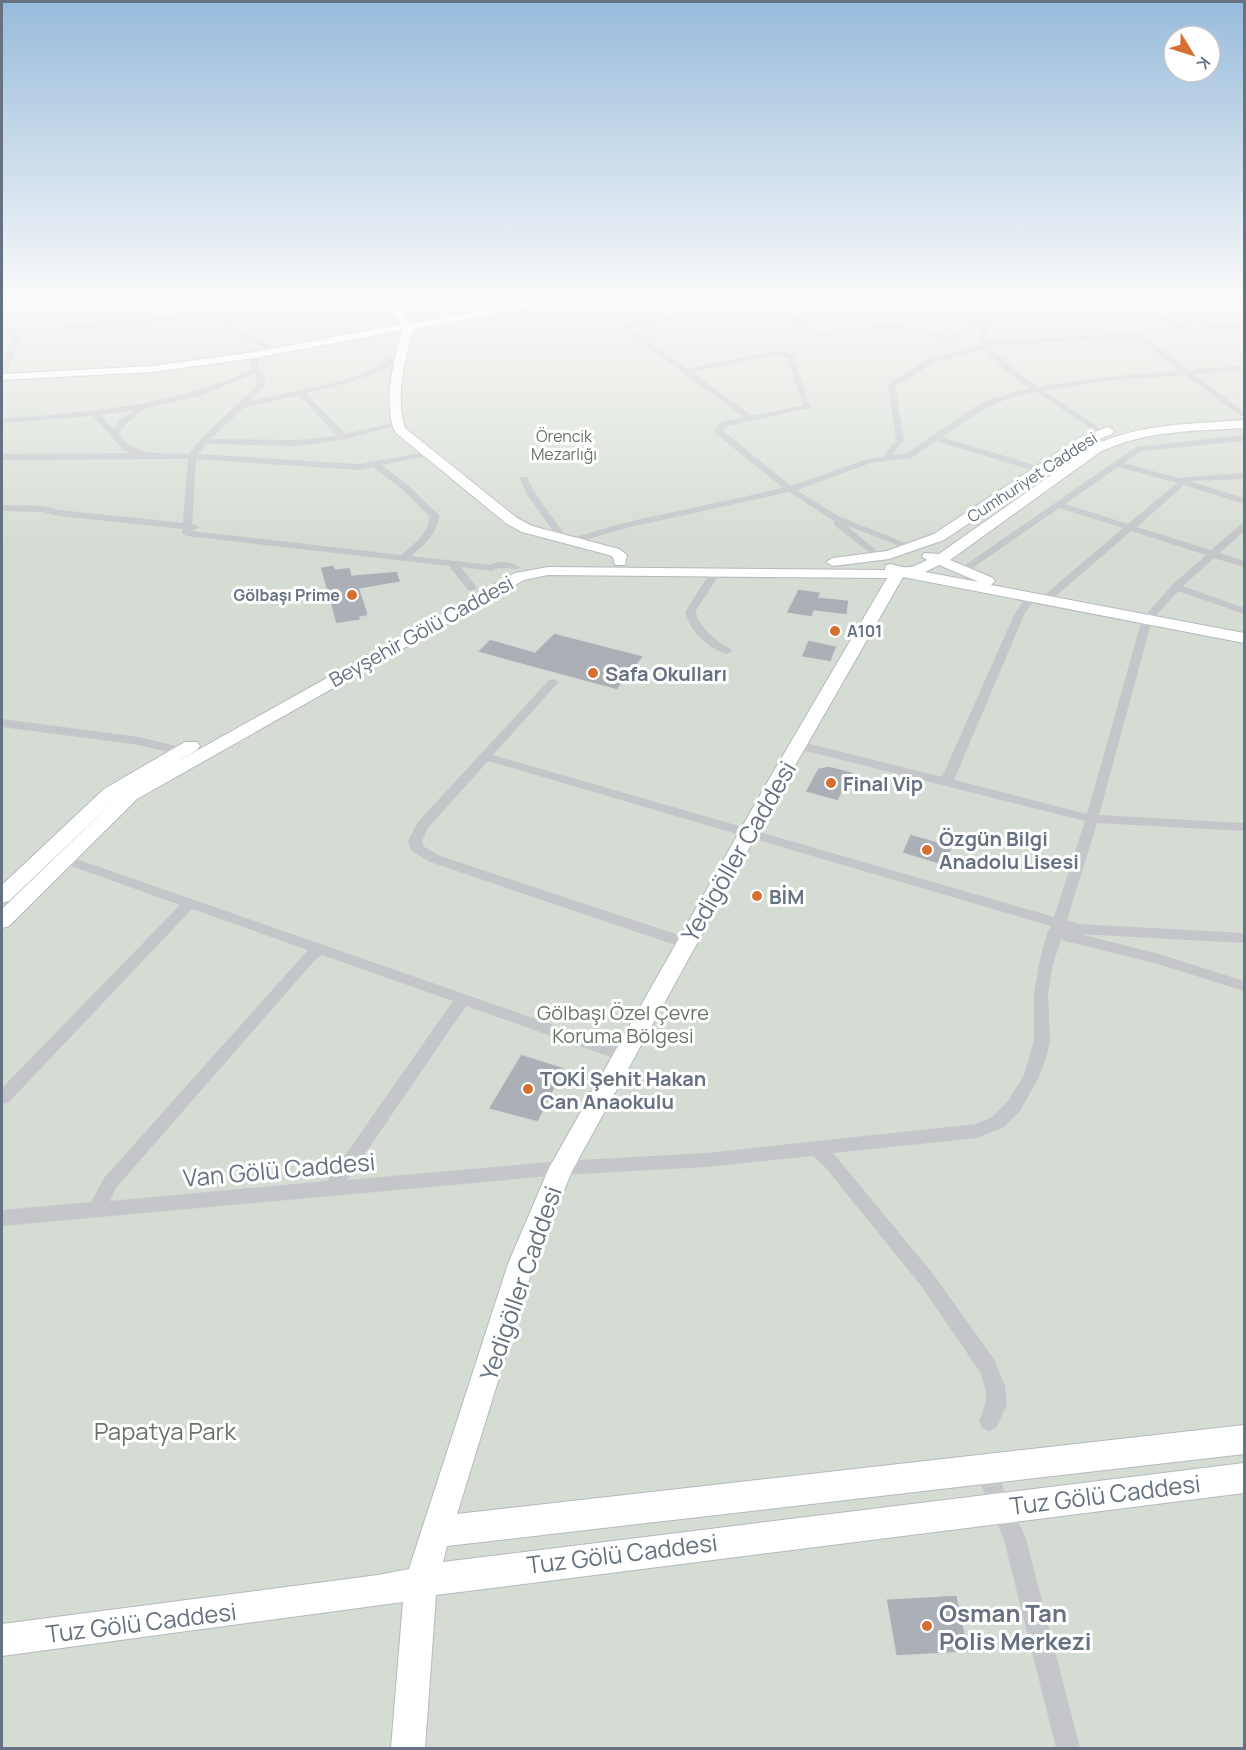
<svg xmlns="http://www.w3.org/2000/svg" width="1246" height="1750" font-family="Manrope,sans-serif">
<style>
.green{fill:#d5dcd3}
.lines{fill:none;stroke-linecap:round;stroke-linejoin:round}
.river{fill:#bec5cb;fill-rule:evenodd}
.building{fill:#aab0b6;stroke:#d6d7d5;stroke-width:1.5}
.secondary-casing{stroke:#b6b9be;stroke-width:2}
.street{fill:#c4c6ca;fill-rule:evenodd}
.secondary{fill:#fff;fill-rule:evenodd}
.poi-dot{fill:#d57032;stroke:#fff;stroke-width:2}
.labels{text-anchor:middle;dominant-baseline:central;stroke-width:6;stroke-linejoin:round;paint-order:stroke}
.far-park-label{font-size:16px;fill:#667865;stroke:#fff}
.far-street-label{font-size:16px;fill:#667181;stroke:#fff}
.far-poi-label{font-size:16px;font-weight:bold;fill:#667181;stroke:#fff;text-anchor:end}
.street-label{font-size:20px;fill:#667181;stroke:#fff}
.poi-label{font-size:20px;font-weight:bold;fill:#667181;stroke:#fff;text-anchor:start}
.park-label{font-size:20px;fill:#667865;stroke:#fff}
.near-street-label{font-size:24px;fill:#667181;stroke:#fff}
.near-park-label{font-size:24px;fill:#667865;stroke:#fff}
.near-poi-label{font-size:24px;font-weight:bold;fill:#667181;stroke:#fff;text-anchor:start}
</style>
<rect width="100%" height="100%" fill="#f5f5f2"/>
<rect class="green" x="2" y="299" width="1242" height="1449"/>
<g class="lines">
<path class="river" d="M52,299h30l-6,4 -74,12v-8z"/>
</g>
<g class="building">
<path d="M333,565l3,4 14,-2 2,8 45,-4 4,11 -41,7 8,24 -1,3 -7,1 1,3 -25,4 -16,-57z"/>
<path d="M798,589l23,3 -2,5 30,3 -2,15 -33,-4 -2,6 -26,-4z"/>
<path d="M554,633l90,23 -27,34 -140,-38 13,-13 45,13z"/>
<path d="M808,640l29,6 -6,16 -30,-5z"/>
<path d="M829,766l24,6 -15,29 -33,-9 13,-24z"/>
<path d="M910,834l43,12 -8,20 -43,-13z"/>
<path d="M521,1054l44,14 -27,54 -50,-13z"/>
<path d="M957,1595l12,57 -73,4 -10,-57z"/>
</g>
<g class="lines">
<defs>
<g id="secondary">
<path d="M382,299h10l19,24 142,-24h24l-163,30c-10,29 -19,70 -9,99l112,90 15,8 87,23 8,6 -2,10h-10l-2,-8 -4,-2 -87,-23 -15,-8 -111,-91c-14,-25 -2,-77 7,-103l-148,28 -103,14 -150,8v-6l150,-8 103,-14 147,-28z"/>
<path d="M1244,420v8c-49,3 -98,2 -144,24l-150,108 43,18 2,3 -4,4 253,48v10l-341,-66 -114,199 -217,395 -38,93 -77,250 787,-89v29l-797,92 -4,16 801,-99v30l-808,102 -11,153h-34l12,-146 -401,54v-32l376,-49 31,-6 99,-305 41,-96 222,-392 116,-198 -339,-3 -24,5 -387,219 -128,127 -7,2v-19l119,-115 -112,107 -7,2v-18l102,-96 81,-47h12l3,4 -3,4 -26,15 344,-192 33,-6 337,3 1,-5 5,-1c17,5 19,5 36,-4l-5,-4 2,-3 15,1 153,-108c48,-23 100,-22 152,-26zM939,565l40,17 -54,-10z"/>
<path d="M1108,427l6,4 -2,3 -25,10 -143,96 -55,19 -56,7 -7,-4 7,-4 54,-7 47,-17 145,-96z"/>
</g>
</defs>
<use href="#secondary" class="secondary-casing"/>
<g class="street">
<path d="M85,299h12l-44,12 -51,5v-4l51,-5z"/>
<path d="M120,299h6l12,20 82,-8 -5,-12h6l5,11 80,-11h19l-97,15 5,11 37,21v4h-3l-39,-23 -6,-12 -207,20 5,5 -13,33 -5,2v-8l10,-27 -6,-7 2,-8h4l2,6 118,-11z"/>
<path d="M766,299h16l-14,4 24,13 66,-10 121,3 -2,-10h6l5,23 1,19 142,-8 49,-5 -35,-13 -73,-16h15l60,12 42,16 52,-3 3,1v5l-6,-3 -96,8 47,35 55,-4v4l-50,4 50,38v6l-59,-43 -80,6 -61,10 60,40 1,2 -4,2 -65,-43c-39,6 -63,24 -94,45l102,31v4h-6l-102,-31 -25,17 -40,5 -74,27 41,26 80,32 -8,2 -64,-25 36,30v4l-3,1 -45,-35v-4l-45,-29 -163,36 -55,16 -11,-3 -32,-45 -8,-17 1,-2h6l9,18 32,44 56,-16 159,-35 -68,-55 -1,-4 8,-7 22,-5 -125,-91zM761,304l60,33 72,-10 59,13 29,-18v23l-53,14 -40,25 8,56 -13,17 -16,2 -76,27 -69,-56 6,-4 82,-18 -17,-54 -19,-3 -87,18 -58,-42zM858,310l122,3v3l-29,20 -58,-13 -71,10 -24,-14zM1132,337l7,3 41,31 -75,6 -67,10 -27,-20 -22,-21zM984,349l21,22 24,17 -47,14 -76,52 -14,1 12,-15 -9,-53 39,-24zM774,355l13,3 16,47 -51,11 -60,-44z"/>
<path d="M1240,299h4v3l-2,-1z"/>
<path d="M255,353l4,2v15l6,6 -1,11 -15,15c37,-11 77,-14 113,-28 11,-5 31,-20 42,-20v4c-31,19 -63,28 -98,35l39,41 51,-12 4,2 -57,16 -46,6 -91,-2 -8,10 161,10 73,-13v4l-50,10 28,22 29,28c-1,18 -15,30 -28,41l79,9c8,-5 23,-3 30,2l-2,2 -20,-1 -6,3 -31,-4 16,21 -5,3 -4,-1 -19,-24 -262,-30 -5,-3 1,-4 -124,-13 -16,-4 -41,-1v-6l41,1 16,4 124,13 5,-64 -186,1v-6l128,-1 -9,-5 -28,-32 -91,7v-4c90,-8 165,-11 249,-49v-15zM254,374l3,3 -1,9 -55,53 -12,15c-30,-2 -50,4 -71,-20l8,-10 20,-16 51,-11zM299,395l38,41 -40,4 -86,-1 32,-31zM131,411h3l-14,9 -7,9 -12,-14zM196,459l163,11 14,-3 31,24 25,25c0,18 -15,28 -28,39l-209,-24 8,-4 -8,-3z"/>
<path d="M1244,435v6l-103,10 -17,12 54,15 66,-5v6l-55,2 55,17v6l-60,-19 -47,42 74,23 30,-26 3,-1v8l-24,22 24,8v6l-30,-9 -31,28 61,22v6l-66,-23 -26,29 -53,195 145,8v8l-147,-8 -30,97 12,4 165,9v10l-165,-9 -15,-4 95,24 85,27v10l-86,-27 -97,-24 -8,24 -5,30 2,46 -3,15 -8,22 -19,34 -16,16 -27,11 -144,15 101,122 60,84 11,27 2,19 -11,23 -7,3 -7,-3 -3,-7c9,-21 9,-27 1,-49l-58,-85 -97,-120 -12,-11 -106,11 -146,8 -559,51v-16l89,-8 13,-24 204,-228 -116,-41 -184,194 -6,1v-16l178,-183 -120,-43 -2,-3 2,-3 5,-1 563,196 2,4 -2,4 -6,2 -156,-55 -119,174 214,-19 146,-8 269,-29 16,-7 16,-16 16,-26 10,-35v-46l5,-30 8,-31 4,-7 -563,-165 -60,67 -6,13 1,5 17,10 251,83 2,4 -2,4h-10l-251,-85 -18,-11 -4,-10 9,-18 132,-143 4,-1 6,3 -2,2 -64,71 561,162 31,-96 -291,-73 -2,-3 6,-4 144,36 72,-162 13,-20 4,-1 5,3 -12,18 -70,165 133,34 55,-195 30,-34 34,-30 -75,-24 -82,71h-8v-4l82,-70 -64,-20 -92,64 -4,1 -5,-3 178,-123zM1118,467l59,16 -49,41 -63,-20zM322,955l131,46 -126,180 -217,20 6,-13 199,-228z"/>
<path d="M716,569l5,3 -26,40c7,18 19,28 36,37l1,2 -5,3c-20,-6 -36,-22 -42,-42l27,-42z"/>
<path d="M2,719l137,18 46,11 2,3 -6,4 -42,-10 -137,-18z"/>
<path d="M985,1460l7,3 34,76 54,209h-24l-52,-208 -29,-70 3,-7z"/>
</g>
<use href="#secondary" class="secondary"/>
</g>
<linearGradient id="sky" x2="0" y2="1"><stop stop-color="#97bbdc"/><stop offset="0.55" stop-color="#fafaf9"/><stop offset="1" stop-color="#fafaf9" stop-opacity="0"/></linearGradient>
<rect width="1246" height="544" fill="url(#sky)"/>
<g class="poi-dot">
<circle cx="352" cy="595" r="6"/>
<circle cx="835" cy="631" r="6"/>
<circle cx="593" cy="673" r="6"/>
<circle cx="831" cy="783" r="6"/>
<circle cx="927" cy="850" r="6"/>
<circle cx="757" cy="896" r="6"/>
<circle cx="528" cy="1089" r="6"/>
<circle cx="927" cy="1626" r="6"/>
</g>
<g class="labels">
<g class="far-park-label">
<text x="564" y="436">Örencik<tspan x="564" dy="18">Mezarlığı</tspan></text>
</g>
<g class="far-street-label">
<text transform="translate(1032 477) rotate(-33)">Cumhuriyet Caddesi</text>
</g>
<g class="far-poi-label">
<text x="340" y="595">Gölbaşı Prime</text>
<text x="847" y="631" text-anchor="start">A101</text>
</g>
<g class="street-label">
<text transform="translate(421 631) rotate(-29)">Beyşehir Gölü Caddesi</text>
</g>
<g class="poi-label">
<text x="605" y="673">Safa Okulları</text>
<text x="843" y="783">Final Vip</text>
<text x="939" y="838">Özgün Bilgi<tspan x="939" dy="23">Anadolu Lisesi</tspan></text>
<text x="769" y="896">BİM</text>
<text x="540" y="1078">TOKİ Şehit Hakan<tspan x="540" dy="23">Can Anaokulu</tspan></text>
</g>
<g class="park-label">
<text x="623" y="1012">Gölbaşı Özel Çevre<tspan x="623" dy="23">Koruma Bölgesi</tspan></text>
</g>
<g class="near-street-label">
<text transform="translate(738 851) rotate(-60)">Yedigöller Caddesi</text>
<text transform="translate(279 1169) rotate(-5)">Van Gölü Caddesi</text>
<text transform="translate(520 1283) rotate(-71)">Yedigöller Caddesi</text>
<text transform="translate(1105 1494) rotate(-7)">Tuz Gölü Caddesi</text>
<text transform="translate(622 1553) rotate(-7)">Tuz Gölü Caddesi</text>
<text transform="translate(141 1622) rotate(-7)">Tuz Gölü Caddesi</text>
</g>
<g class="near-park-label">
<text x="165" y="1430">Papatya Park</text>
</g>
<g class="near-poi-label">
<text x="939" y="1612">Osman Tan<tspan x="939" dy="28">Polis Merkezi</tspan></text>
</g>
</g>
<rect width="1246" height="1750" fill="none" stroke="#667181" stroke-width="6"/>
<g transform="translate(1192 54) rotate(128)"><circle r="28" fill="#ffffff" stroke="#c2c6cd" stroke-width="1.5"/>
<path d="M0-4.5L10 22L0 15L-10 22Z" fill="#d57032"/>
<text y="-9" font-size="16" font-weight="bold" text-anchor="middle" fill="#667181">K</text>
</g>
</svg>
